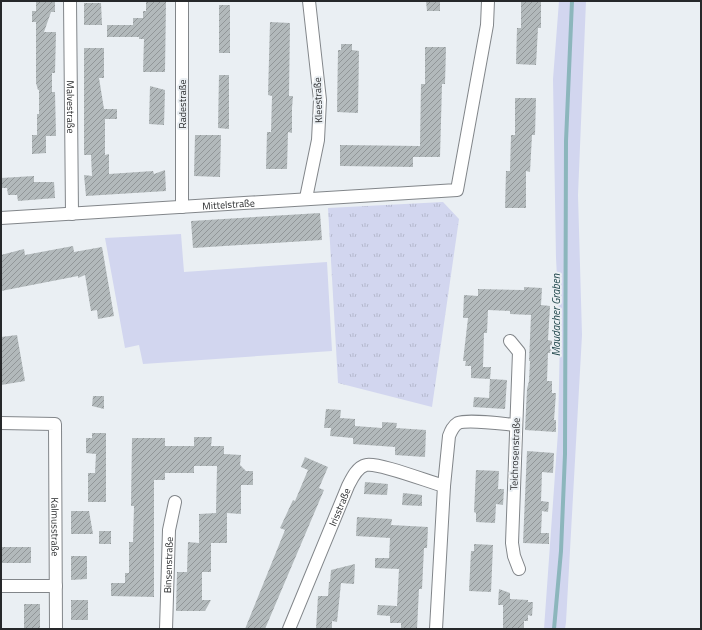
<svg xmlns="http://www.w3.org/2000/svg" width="702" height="630" font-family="'Titillium Web',sans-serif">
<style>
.grass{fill:#d2d6ef}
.park{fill:url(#park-tufts)}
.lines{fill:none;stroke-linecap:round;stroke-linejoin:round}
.stream{stroke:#8cb6bc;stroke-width:4}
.building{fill:url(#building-hatch)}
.minor-casing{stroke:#82868a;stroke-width:14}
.minor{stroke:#fff;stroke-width:12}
.labels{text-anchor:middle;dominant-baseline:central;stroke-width:4;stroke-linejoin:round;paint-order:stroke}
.street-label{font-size:10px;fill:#26282a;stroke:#eaeff3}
.water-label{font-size:11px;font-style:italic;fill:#163e43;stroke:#eaeff3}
</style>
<defs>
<pattern id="park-tufts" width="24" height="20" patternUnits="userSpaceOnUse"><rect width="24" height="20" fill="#d2d6ef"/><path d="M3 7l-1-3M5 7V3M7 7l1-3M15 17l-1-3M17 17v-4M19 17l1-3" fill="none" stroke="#b4b8cd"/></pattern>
<pattern id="building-hatch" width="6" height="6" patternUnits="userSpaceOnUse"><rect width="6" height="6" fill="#b2b9bb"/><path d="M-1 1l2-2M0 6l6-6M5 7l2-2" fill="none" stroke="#919698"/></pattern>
</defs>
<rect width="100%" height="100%" fill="#eaeff3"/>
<g class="grass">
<path d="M559,1h27l-8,194 4,140 -16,287 -1,7h-21l14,-197 2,-96 -4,-78 -3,-179z"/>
<path d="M181,234l3,38 143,-10 5,89 -189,13 -4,-19 -14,3 -20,-110z"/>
</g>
<path class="park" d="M443,202l16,17 -27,188 -94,-24 -10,-175z"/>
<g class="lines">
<path class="stream" d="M554,629l7,-78 4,-97 1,-313 6,-140"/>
</g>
<g class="building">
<path d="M36,1h19v11h-4l-7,20h12l-1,41h-3v19h3l1,44h-10v17l-14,1v-19h5v-21h2v-24h-1l-2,-7v-61h-4v-11h4z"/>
<path d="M146,1h20l-1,71h-22l1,-33h-5v-2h-32v-12h26v-7h10v-7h3z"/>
<path d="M426,1h14v10h-13z"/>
<path d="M521,1h20v27h-3l-2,37 -20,-1 1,-36h4z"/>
<path d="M84,3h17l1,22h-18z"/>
<rect x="219" y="5" width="11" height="48"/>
<path d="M270,22l20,1 -1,73h4l-1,12v25l-4,-1 -1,37h-21l1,-37h4l1,-36 -4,-1z"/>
<path d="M341,44h11v6l7,1 -1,62 -21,-1 1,-62h3z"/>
<path d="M425,47h21l-1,37h-3l-2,73h-27v10l-73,-1v-21l80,1 1,-62h4z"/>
<path d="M84,48h20v30h-5l5,31h13v10h-12v36l4,-1v20l44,-3 1,3 11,-4 1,21 -80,5 -2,-21 8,1 -1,-21h-7z"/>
<path d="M219,75h10v54l-11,-1z"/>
<path d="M150,86l15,4 -1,35 -15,-1z"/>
<path d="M515,98h21l-1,37h-3l-2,37 -4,-1v37h-21l1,-37h4l1,-36h4z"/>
<path d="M195,135h26l-1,42 -26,-1z"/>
<path d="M34,176v6h20l1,16 -37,3 -1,-6h-9l-1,-7h-6v-10z"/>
<path d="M320,213l2,27 -129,8 -2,-27z"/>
<path d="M73,246l1,6 28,-5 12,69 -16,3 -1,-9 -6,1 -6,-36 -7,3v-2l-77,15v-36l23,-6 1,6z"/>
<path d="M524,287l18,1 -1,17 9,1 -2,34 4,1v12h-4l-1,28h5v12h4l-2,27h2v12l-31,-2 2,-41 2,-8 1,-20h-1l2,-46 -21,-1v-3l-22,-1 -1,23h-3l-1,34h8l-1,12 -19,-1v-12h-6l1,-5h-3l5,-43h-5l1,-23 14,1v-7l46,1z"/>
<path d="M17,335l8,46 -24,4v-48z"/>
<path d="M490,379l17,1 -2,29 -32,-2 1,-10 15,1z"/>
<path d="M93,396h11v13l-12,-3z"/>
<path d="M326,409l15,1 -1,8 15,1v7l27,2v-6l15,1 -1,5 30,2 -1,27 -30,-2v-8l-42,-3v-6l-23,-2 1,-8h-7z"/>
<path d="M92,433h14v69h-18v-29h7l1,-19 -10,-1v-15h6z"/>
<path d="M194,437h18l-1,9h13v8l17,1 -1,10 6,6h7v14h-12v29l-14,-1v30h-16v29h-9v28h9l-6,11h-29l1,-39h10l1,-30 11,1v-29l17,-1 1,-47h-23v7h-29v7h-11v117l-43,-1v-13h14v-10h4v-31h4l1,-36h-3l1,-68h33v8h29z"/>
<path d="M527,451l27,2 -1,20 -11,-1 -1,29 8,1 -1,10 -6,-1 -1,22h8v11l-26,-1z"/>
<path d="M305,457l23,10 -9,21 5,2 -59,139h-20l40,-99 -5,-2 13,-28 2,1 13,-31 -7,-3z"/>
<path d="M476,470l23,1 -1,18h6l-1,16 -7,-1 -1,19 -19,-1v-9l-2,-1z"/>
<path d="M365,482l23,2 -1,11 -23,-1z"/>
<path d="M403,493l19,2v11l-20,-1z"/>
<path d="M71,511h18l4,23h-22z"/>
<path d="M357,517l35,2 -1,6 37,2 -1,21h-3l-2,41h-3l-2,40h-16v-6h-11v-7l-13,-1 1,-10 19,1 2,-37 -24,-1v-10h14l1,-20 -34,-2z"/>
<rect x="99" y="531" width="12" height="13"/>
<path d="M474,544l19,1 -2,47 -22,-1 2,-40h3z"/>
<rect x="1" y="547" width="30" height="16"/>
<path d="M71,556h16v23l-16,1z"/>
<path d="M355,564l-1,20 -13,-1 -4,39 -5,-1v8h-16l2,-33h10l1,-14h1l1,-12z"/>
<path d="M499,589l11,4v6l18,1v2h5l-1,14 -4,-1v6h-4v8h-21v-24h-5z"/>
<rect x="71" y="600" width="17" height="20"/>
<rect x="24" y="604" width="16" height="25"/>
</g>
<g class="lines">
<defs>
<g id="minor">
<path id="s1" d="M70,1l2,213"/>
<path d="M306,198l12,-58 2,-40 -11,-99"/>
<path d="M182,207v-206"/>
<path id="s2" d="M1,218l456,-28 30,-165 1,-24"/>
<path d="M510,341l9,11 -7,191 2,13 5,13"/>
<path id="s3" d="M1,423l54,1 1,205"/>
<path d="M1,586h55"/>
<path id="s4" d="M166,629l3,-99 6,-28"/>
<path id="s5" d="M289,629l59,-143c4,-8 9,-19 18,-21 12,-3 63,17 78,21"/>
<path d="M436,629l8,-143 5,-50c2,-5 4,-10 9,-13 10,-4 46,1 58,2"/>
</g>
</defs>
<use href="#minor" class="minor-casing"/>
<use href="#minor" class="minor"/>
</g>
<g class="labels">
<g class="street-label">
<text transform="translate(318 100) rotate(-92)">Kleestraße</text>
<text transform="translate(182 104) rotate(-90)">Radestraße</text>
<text stroke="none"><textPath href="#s1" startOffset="106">Malvestraße</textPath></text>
<text stroke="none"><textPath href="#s2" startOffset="228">Mittelstraße</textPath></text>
<text transform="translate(515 454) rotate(-88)">Teichrosenstraße</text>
<text stroke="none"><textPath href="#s5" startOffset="132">Irisstraße</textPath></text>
<text stroke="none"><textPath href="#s3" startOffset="157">Kalmusstraße</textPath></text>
<text stroke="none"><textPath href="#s4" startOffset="64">Binsenstraße</textPath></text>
</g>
<g class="water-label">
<text transform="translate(556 315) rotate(-90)">Maudacher Graben</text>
</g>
</g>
<rect width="702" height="630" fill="none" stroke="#26282a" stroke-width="4"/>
</svg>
